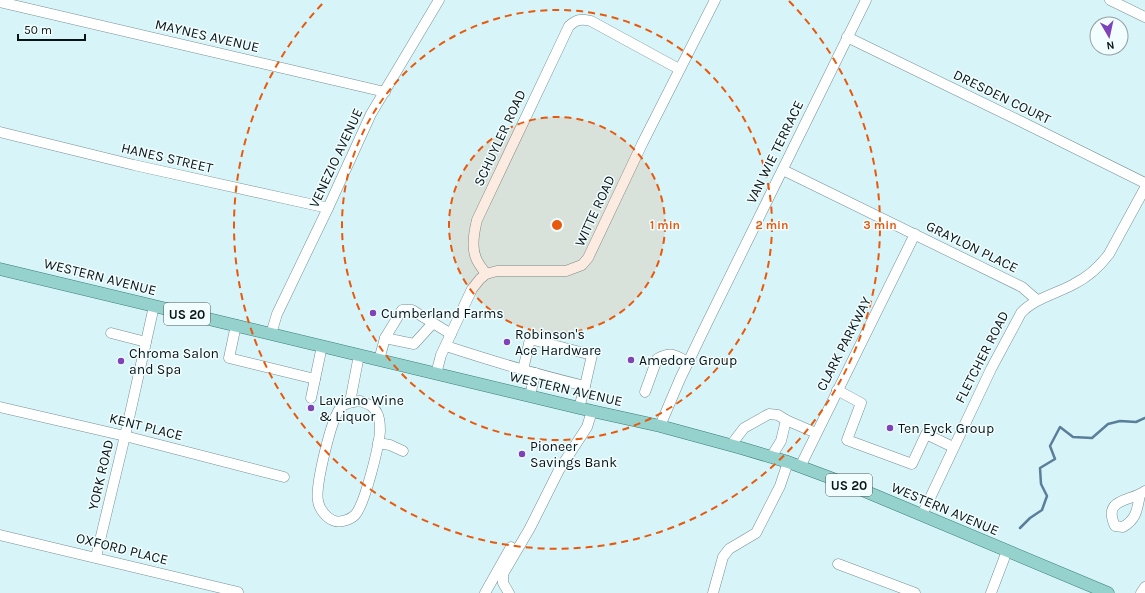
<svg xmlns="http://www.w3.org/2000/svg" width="1145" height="593" font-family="Karla,sans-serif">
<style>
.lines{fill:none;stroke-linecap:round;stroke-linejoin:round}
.stream{stroke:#5b7e9a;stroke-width:2.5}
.minor-casing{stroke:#769094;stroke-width:11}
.major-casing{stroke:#387c78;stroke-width:13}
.minor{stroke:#fff;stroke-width:10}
.major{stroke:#96d2cd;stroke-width:12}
.ring{fill:none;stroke:#e8590c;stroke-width:2;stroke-dasharray:7 5}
.poi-dot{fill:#7e43b9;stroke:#f2fdff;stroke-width:1.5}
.labels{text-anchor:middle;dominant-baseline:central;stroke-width:3;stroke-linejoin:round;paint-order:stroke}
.shield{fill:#f2fdff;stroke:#505a5c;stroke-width:1}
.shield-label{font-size:13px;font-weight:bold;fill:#0a1416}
.street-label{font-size:14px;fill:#0a1416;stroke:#f2fdff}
.poi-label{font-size:14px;fill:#0a1416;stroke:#f2fdff;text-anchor:start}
.centre{fill:#e8590c;stroke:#f2fdff;stroke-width:2}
.ring-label{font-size:12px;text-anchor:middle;font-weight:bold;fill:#e8590c;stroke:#f2fdff;stroke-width:3;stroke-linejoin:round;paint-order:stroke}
</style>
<rect width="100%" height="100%" fill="#d7f4f8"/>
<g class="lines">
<path class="stream" d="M1020,528l10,-10 12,-8 5,-14 -6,-12 -1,-16 15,-9 -5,-13 10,-19 13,10 19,1 16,-14 12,-3 16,1 9,-4"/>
<defs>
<g id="minor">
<path d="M1110,0l35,17"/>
<path d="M0,2l385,90"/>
<path d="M847,37l173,84 125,62"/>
<path d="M0,132l134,33 194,43"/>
<path d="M783,170l239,117 15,13"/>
<path d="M486,274c-3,-5 -8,-10 -10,-16 -5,-11 -2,-26 1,-38l92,-194c7,-6 12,-8 22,-5l88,48"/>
<path d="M433,323l-19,21 -29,-6 17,-28h10l39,24"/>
<path d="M236,325l-7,33 86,21"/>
<path d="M111,333l35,9"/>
<path d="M271,334l6,-20 51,-106 43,-94 68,-114"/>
<path d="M446,346c46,15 92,29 139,40l7,-31 -62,-16 -7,31"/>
<path d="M379,360l6,-22"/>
<path d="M436,374l5,-19 31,-66 8,-10 6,-5 11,-3h69l16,-6 6,-7 55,-116 72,-142"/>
<path d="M837,390l24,13 -14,37 65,24 14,-30 27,13"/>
<path d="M645,392l12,-33c15,-8 17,-4 31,3"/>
<path d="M530,396l5,-23"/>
<path d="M311,398l11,-52"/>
<path d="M360,401c8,3 13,4 17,12 3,5 3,12 3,18 -1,15 -15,73 -25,84 -4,4 -14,8 -20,6 -8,-2 -16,-12 -17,-20 -3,-14 13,-83 23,-94 5,-5 13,-5 19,-6z"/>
<path d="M350,402l9,-47"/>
<path d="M0,407l125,29 159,41"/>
<path d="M579,408l6,-22"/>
<path d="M786,420l30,13"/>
<path d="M660,426l20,-47 28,-58 158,-321"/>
<path d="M378,443l12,2 13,6"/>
<path d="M731,445l13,-17 25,-14 9,1 8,5 -5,21 -10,16"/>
<path d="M800,467l115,-233"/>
<path d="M1140,495c-3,14 -3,24 -17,32l-8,-1c-13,-28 15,-24 30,-35"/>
<path d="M922,515l69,-146 30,-56c14,-15 35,-19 53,-29 14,-7 26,-18 35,-30l36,-66"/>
<path d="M0,535l238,57"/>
<path d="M96,557l29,-121 29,-130"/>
<path d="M838,564l77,29"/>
<path d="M485,593l26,-46"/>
<path d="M509,593l-6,-10v-9l27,-46 29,-58 28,-43 5,-16"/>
<path d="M713,593l10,-36 6,-8 27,-16 24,-47 8,-24"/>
<path d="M991,593l16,-42"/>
<path d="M1141,593l4,-6"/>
</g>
<path id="major" d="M0,269l592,142 68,15 81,22 47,14 67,25 253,106"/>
</defs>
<use href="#minor" class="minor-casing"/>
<use href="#major" class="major-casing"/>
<use href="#minor" class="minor"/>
<use href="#major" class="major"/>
</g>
<circle cx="557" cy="225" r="108" fill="#e8590c" fill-opacity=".12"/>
<g class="ring">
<circle cx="557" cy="225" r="108"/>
<circle cx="557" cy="225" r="215"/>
<path d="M789 1A323 323 0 1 1 325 1"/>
</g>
<g class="poi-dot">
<circle cx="373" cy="313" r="4"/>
<circle cx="507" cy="342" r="4"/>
<circle cx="631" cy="360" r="4"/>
<circle cx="121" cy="361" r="4"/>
<circle cx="311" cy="408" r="4"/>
<circle cx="890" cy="428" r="4"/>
<circle cx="522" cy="454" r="4"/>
</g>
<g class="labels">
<g class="shield">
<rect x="164" y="303" width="46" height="22" rx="3"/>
<rect x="826" y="474" width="46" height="22" rx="3"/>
</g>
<g class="shield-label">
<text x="187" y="314">US 20</text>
<text x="849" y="485">US 20</text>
</g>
<g class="street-label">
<text transform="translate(207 36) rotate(13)">MAYNES AVENUE</text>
<text transform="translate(1002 97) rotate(26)">DRESDEN COURT</text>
<text transform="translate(500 138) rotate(-65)">SCHUYLER ROAD</text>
<text transform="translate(775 152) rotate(-64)">VAN WIE TERRACE</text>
<text transform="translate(167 158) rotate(13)">HANES STREET</text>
<text transform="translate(336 158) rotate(-65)">VENEZIO AVENUE</text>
<text transform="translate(595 211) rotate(-65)">WITTE ROAD</text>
<text transform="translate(972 247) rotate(26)">GRAYLON PLACE</text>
<text transform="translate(100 277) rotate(14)">WESTERN AVENUE</text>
<text transform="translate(844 344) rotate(-63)">CLARK PARKWAY</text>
<text transform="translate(982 357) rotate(-63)">FLETCHER ROAD</text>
<text transform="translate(566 389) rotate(13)">WESTERN AVENUE</text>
<text transform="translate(146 427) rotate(14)">KENT PLACE</text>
<text transform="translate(101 475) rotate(-77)">YORK ROAD</text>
<text transform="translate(945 509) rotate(23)">WESTERN AVENUE</text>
<text transform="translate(122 549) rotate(14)">OXFORD PLACE</text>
</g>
<g class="poi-label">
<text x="381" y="313">Cumberland Farms</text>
<text x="515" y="334">Robinson's<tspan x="515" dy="16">Ace Hardware</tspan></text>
<text x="129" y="353">Chroma Salon<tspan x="129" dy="16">and Spa</tspan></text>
<text x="639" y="360">Amedore Group</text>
<text x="319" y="400">Laviano Wine<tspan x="319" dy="16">&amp; Liquor</tspan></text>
<text x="898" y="428">Ten Eyck Group</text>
<text x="530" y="446">Pioneer<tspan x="530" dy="16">Savings Bank</tspan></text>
</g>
</g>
<circle cx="557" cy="225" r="6" class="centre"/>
<g class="ring-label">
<text x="665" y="229">1 min</text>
<text x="772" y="229">2 min</text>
<text x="880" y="229">3 min</text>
</g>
<g transform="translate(1109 36) rotate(171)"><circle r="19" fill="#f2fdff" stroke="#95a0a2"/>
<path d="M0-3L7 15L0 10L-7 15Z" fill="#7e43b9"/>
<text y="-6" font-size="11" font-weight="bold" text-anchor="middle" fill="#0a1416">N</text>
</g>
<path d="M18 34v6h67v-6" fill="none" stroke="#0a1416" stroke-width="2"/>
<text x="24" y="34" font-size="12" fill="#0a1416" stroke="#f2fdff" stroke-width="3" paint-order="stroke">50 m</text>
</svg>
